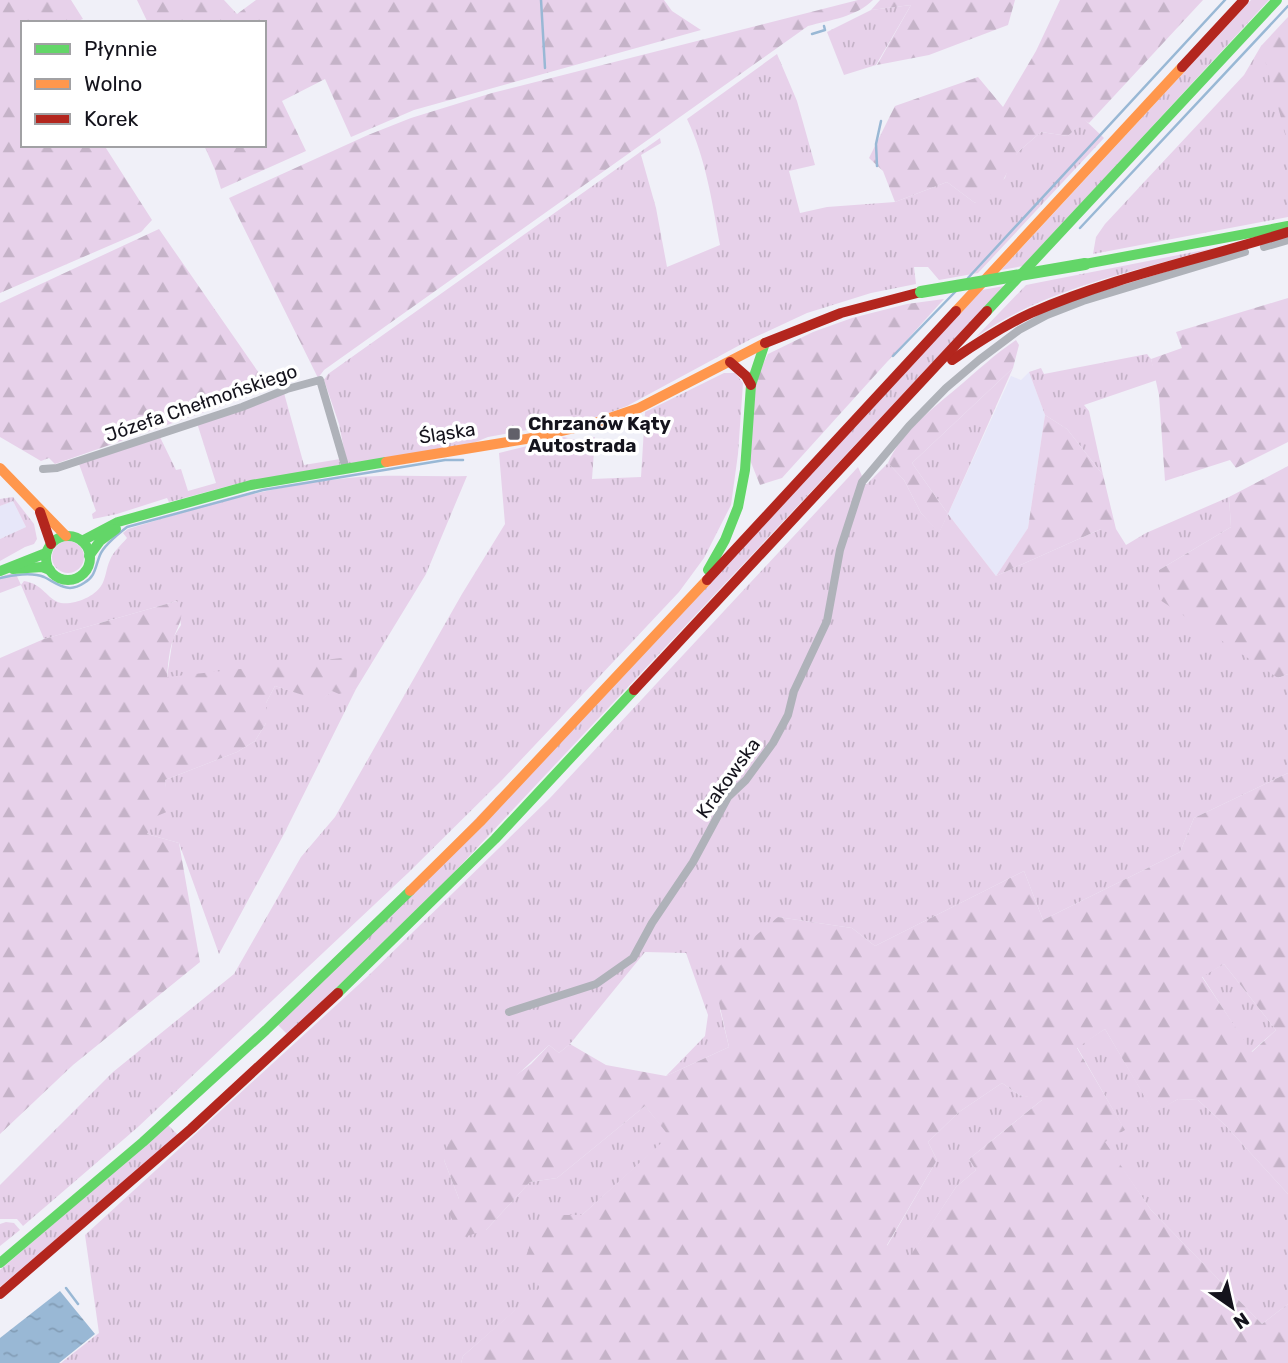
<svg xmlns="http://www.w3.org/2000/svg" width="1288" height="1363" font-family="Rubik,sans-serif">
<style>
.built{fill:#e7e7f9}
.grass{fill:url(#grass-tufts)}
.forest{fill:url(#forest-firs);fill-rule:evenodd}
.water{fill:url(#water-ripples)}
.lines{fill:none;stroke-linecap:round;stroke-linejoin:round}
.stream{stroke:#99b8d5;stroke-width:2.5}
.street{stroke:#afb2b9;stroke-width:8}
.fast{stroke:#63d668;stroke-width:10}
.slow{stroke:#ff974d;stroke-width:10}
.jam{stroke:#b3261e;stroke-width:10}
.fast-bridge{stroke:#63d668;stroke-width:12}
.poi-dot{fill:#616069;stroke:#fff;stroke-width:2.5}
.labels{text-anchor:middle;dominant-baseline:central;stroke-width:7;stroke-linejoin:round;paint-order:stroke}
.street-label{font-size:19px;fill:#14131c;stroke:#fff}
.poi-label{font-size:19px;font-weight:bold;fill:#14131c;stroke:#fff;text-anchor:start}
</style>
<defs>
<pattern id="grass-tufts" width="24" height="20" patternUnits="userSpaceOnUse" patternTransform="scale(1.75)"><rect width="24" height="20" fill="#e7d1ea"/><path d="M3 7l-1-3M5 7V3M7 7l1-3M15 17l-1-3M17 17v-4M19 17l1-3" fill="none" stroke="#c5b3c8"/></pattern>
<pattern id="forest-firs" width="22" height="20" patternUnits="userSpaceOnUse" patternTransform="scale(1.75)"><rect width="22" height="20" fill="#e7d1ea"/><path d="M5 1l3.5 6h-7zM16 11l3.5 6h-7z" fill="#c5b3c8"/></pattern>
<pattern id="water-ripples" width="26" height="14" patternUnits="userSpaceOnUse" patternTransform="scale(1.75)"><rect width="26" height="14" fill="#99b8d5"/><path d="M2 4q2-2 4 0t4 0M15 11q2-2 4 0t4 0" fill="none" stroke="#839db6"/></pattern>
</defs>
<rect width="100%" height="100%" fill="#f0f0f8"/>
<g class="built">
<path d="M1029,372l16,43 -17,113 -32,48 -48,-62 63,-138 10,4z"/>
<path d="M13,501l13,26 -26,12v-33z"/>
</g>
<g class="grass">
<path d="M1251,0h18l-246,266 -22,4z"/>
<path d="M911,5l-35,60 -32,10 -17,-43 44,-22z"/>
<path d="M1288,32v185l-195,37 3,-17 9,-13 139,-149 17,-29z"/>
<path d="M777,54l20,47 18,64 -26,6 11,42 27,-6 68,-5 52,-20 28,21 30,-25 4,-13 9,-13 23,-20 27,4 16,-17 20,19 -126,135 -39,7 -11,-13h-14l2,17 -45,9 -64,20 -56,26 -124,67 -24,9 -35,10 -30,3 -50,9 -17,7 -124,20 -8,-40 -15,-44 4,-6 332,-236 1,5 -20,12 15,53 11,59 53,-22c-8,-43 -14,-86 -33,-126z"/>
<path d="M1214,248c-81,24 -168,40 -238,89l50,-52z"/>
<path d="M1004,286l-559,596 -157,153 -10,-10 704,-735z"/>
<path d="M1147,354l4,5 6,21 -73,25 5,6 14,64 -36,-46 -22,-14 -16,-43 12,-4 3,6z"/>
<path d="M1013,368l-65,146 48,62 105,-47h15l10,16 20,-12 83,-36 2,30 -72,43 119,108 10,-4v99l-94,45 -14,34 -137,68 -19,-49 -149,75 -23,-18 -74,-11 -58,93 9,37 -63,29 39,-40 3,-21 -22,-62 -41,-1 -75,92 -11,9 -10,-8 -36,34 -69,81 15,39 27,31 44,-48 27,-4 88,-72 25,30 -88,79 -29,1 -20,23 8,49 -78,68 -2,7h-400l38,-30 -14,-98 282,-258 183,-179 308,-331 8,18 22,-22 16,17 17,33 18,19 9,-18 -36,-51z"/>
<path d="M724,373h11l8,10 -5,71 -7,51 -27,53 -25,34 -177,188 -94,93 -270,254 -115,99 -6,-7h-17v-34l113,-113 121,-98 67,-117 34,-40 127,-223 43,-70 -6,-71 65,-16 12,3 19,-3 -3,42 49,-2 4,-65z"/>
<path d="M284,393l20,72 36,-6v6l-104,19 -67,18 -2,-4 -50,16 -24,5 -1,-5 4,-3 -17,-47 80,-29 17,35 5,-1 7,22 28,-8 -19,-60z"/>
<path d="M467,476l-41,98 -70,115 -71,143 -66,122 -40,-111 -32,-9 19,-41 -1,-13 72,-28 18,-11 11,-18v-20l9,-17 46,14 11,-9 24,-2 -189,-12 6,-39 8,-13 -4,-24 -133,38 -23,-54 -21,8v-16l15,-5 6,13 3,-4c20,3 22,18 37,22 13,2 33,-6 40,-17 5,-7 5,-18 9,-26 3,-8 11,-15 17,-22l-4,-5 5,-4c72,-22 145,-44 220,-51 39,-4 80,-1 119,-2z"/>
<path d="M13,497l21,27 3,15 -3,5 -9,3 -25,14v-22l26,-12 -13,-26 -13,5v-7z"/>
<circle cx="68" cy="557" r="16"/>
<path d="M1224,964l52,66 -25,22 -49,-76z"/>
<path d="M1105,1029l49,83 24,-13 20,1 27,25 63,69v110l-26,20 -111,-114 -47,-68 20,-13 -47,-82z"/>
<path d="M1002,1083l17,12 24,4 -74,60 7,11 -20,17 -52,79 -17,-20 50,-86 -9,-18 31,-30z"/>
<path d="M168,1125l10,10 -178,152v-17z"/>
<path d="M6,1222l8,1 6,7 -20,16v-22z"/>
</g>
<g class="forest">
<path d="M0,0h71l12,19 -10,4h-50v122h81l48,75 -11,12 -141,61z"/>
<path d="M137,0h87l13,14 19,-14h408l8,11 29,19 -287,80 -63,27 -26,-58 -43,22 24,50 -85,38 -6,-19 -11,-25h60v-122h-116z"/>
<path d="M858,0h15c-17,17 -43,20 -65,26l-484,344 -6,8 -89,-180 139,-63 43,-17 81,-25z"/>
<path d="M880,0h135l-7,25 -79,30 -52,10 34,-60 -40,5z"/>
<path d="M1060,0h143l-114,123 -5,-3 -16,16 -27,-4 -23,20 -20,38 -23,13 -28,-21 -52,20 -12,-31 -14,-13 26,-52 83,-29 25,30 33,-56z"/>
<path d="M1288,17v126l-27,-97z"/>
<path d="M159,229l111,160 -215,75 -6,-6 -8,3 -41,-24v-134z"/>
<path d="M1288,298v144l-52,26 -6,-8 -65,21 -6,-86 -8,-36 31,-11 -6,-16z"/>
<path d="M944,299l-162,179 -22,7 -10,-25 5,-80 13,-26 45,-22 39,-14 55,-14z"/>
<path d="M1016,340l3,5 -6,23 -101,95 36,51 -9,19 -18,-20 -17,-33 -16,-17c12,-29 46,-56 69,-75 20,-17 38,-34 59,-48z"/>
<path d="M1045,415l22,14 36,46 13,54h-15l-105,47 32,-48z"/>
<path d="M1288,466v208l-10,4 -118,-78 -1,-30 72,-43 -2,-30z"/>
<path d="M177,601c9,13 2,23 -3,36 -5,12 -6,28 -7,40l184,-20 6,11 -1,21 -17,5 -7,-3 -11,10 -46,-15 -9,17v20l-11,18 -18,11 -72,28 4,31 -12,5 -10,18 32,9 21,119 -127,103 -73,69v-476l44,-19z"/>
<path d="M1288,773v421l-63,-69 -27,-25 -20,-1 -24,14 -49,-84 -28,19 48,82 -20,12 46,68 111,114 26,-20v59h-827l2,-7 77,-68 -16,-26 8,-23 21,-24h29l87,-79 -24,-30 -88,72 -27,4 -44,48 -25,8 -12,-25 10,-14 -15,-39 8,-33 13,-13 66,-50 18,-19 10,8 11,-9 36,21 60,11 63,-29 -17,-75 66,-55 74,11 23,18 149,-75 19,49 137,-68 14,-34zM1224,964l52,66 -24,22 -50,-75zM1002,1083l17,12 23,5 -73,59 7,11 -20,17 -52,78 -17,-20 50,-85 -9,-18 31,-30z"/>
</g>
<path class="water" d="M60,1291l35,43 -36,29h-59v-25z"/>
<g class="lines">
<g class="stream">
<path d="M541,0l4,68"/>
<path d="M812,34l13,-4 -1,-4"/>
<path d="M877,166l-1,-22 5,-23"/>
<path d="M1080,228l208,-222"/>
<path d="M968,278l257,-278"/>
<path d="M893,356l63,-65"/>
<path d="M0,578c12,-3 32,-6 44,-1 14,7 24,17 40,6 12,-7 11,-16 16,-28 4,-10 18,-21 27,-28l136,-37 182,-30h18"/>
<path d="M66,1288l12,16"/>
</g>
<g class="street">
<path d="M1264,247l24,-7"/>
<path d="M43,469l14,-1 185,-61 45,-18 33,-9 26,89"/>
<path d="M509,1012l87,-28 37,-26 19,-35 41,-61 35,-65 18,-17 27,-37 15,-28 6,-24 33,-70 13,-71 22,-68 47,-56 37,-38 33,-28 40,-30 28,-15 36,-14 162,-49"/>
</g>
<g class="fast">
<path d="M1085,264l203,-38"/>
<path d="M987,311l290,-311"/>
<circle cx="68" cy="558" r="22"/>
<path d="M82,541l36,-19 133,-37 135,-23"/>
<path d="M89,556l11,-15 16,-12"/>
<path d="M13,569l29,-2 8,3"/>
<path d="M708,570l17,-30 13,-33 7,-37 6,-85 14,-42"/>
<path d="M0,571l46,-18"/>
<path d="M338,993l157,-154 139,-149"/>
<path d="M0,1263l143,-121 123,-112 144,-139"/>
</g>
<g class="slow">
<path d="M956,311l226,-244"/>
<path d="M386,462l146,-24 60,-14 47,-16 126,-65"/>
<path d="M0,468l66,68"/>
<path d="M410,891l70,-69 227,-242"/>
</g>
<g class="jam">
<path d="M1182,67l62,-67"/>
<path d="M765,343l76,-30 80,-21"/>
<path d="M952,360c25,-17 51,-34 79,-47 82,-36 171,-54 257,-81"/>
<path d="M730,362l16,14 5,9"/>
<path d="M40,512l11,32"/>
<path d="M707,580l249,-269"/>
<path d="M634,690l353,-379"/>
<path d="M0,1294l191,-165 147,-136"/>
</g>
<path class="fast-bridge" d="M921,292l164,-28"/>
</g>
<rect class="poi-dot" x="507" y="427" width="14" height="14" rx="3.5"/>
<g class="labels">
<g class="street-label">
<text transform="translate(201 403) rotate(-19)">Józefa Chełmońskiego</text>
<text transform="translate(447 433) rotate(-9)">Śląska</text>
<text transform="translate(728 778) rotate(-54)">Krakowska</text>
</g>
<g class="poi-label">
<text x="528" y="423">Chrzanów Kąty<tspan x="528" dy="22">Autostrada</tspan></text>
</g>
</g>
<rect x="21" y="21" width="245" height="126" fill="#ffffff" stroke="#a1a1a4" stroke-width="2"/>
<rect x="35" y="44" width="35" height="10" fill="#63d668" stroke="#a1a1a4" stroke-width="2"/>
<text x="84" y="56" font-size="21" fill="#14131c">Płynnie</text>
<rect x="35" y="79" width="35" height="10" fill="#ff974d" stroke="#a1a1a4" stroke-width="2"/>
<text x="84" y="91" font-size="21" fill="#14131c">Wolno</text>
<rect x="35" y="114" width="35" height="10" fill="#b3261e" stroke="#a1a1a4" stroke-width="2"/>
<text x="84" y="126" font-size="21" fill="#14131c">Korek</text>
<g transform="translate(1232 1307) rotate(146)" stroke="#ffffff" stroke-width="5" paint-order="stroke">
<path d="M0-5L12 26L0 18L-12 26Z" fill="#14131c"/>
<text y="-10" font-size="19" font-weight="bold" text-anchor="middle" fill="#14131c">N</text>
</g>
</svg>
